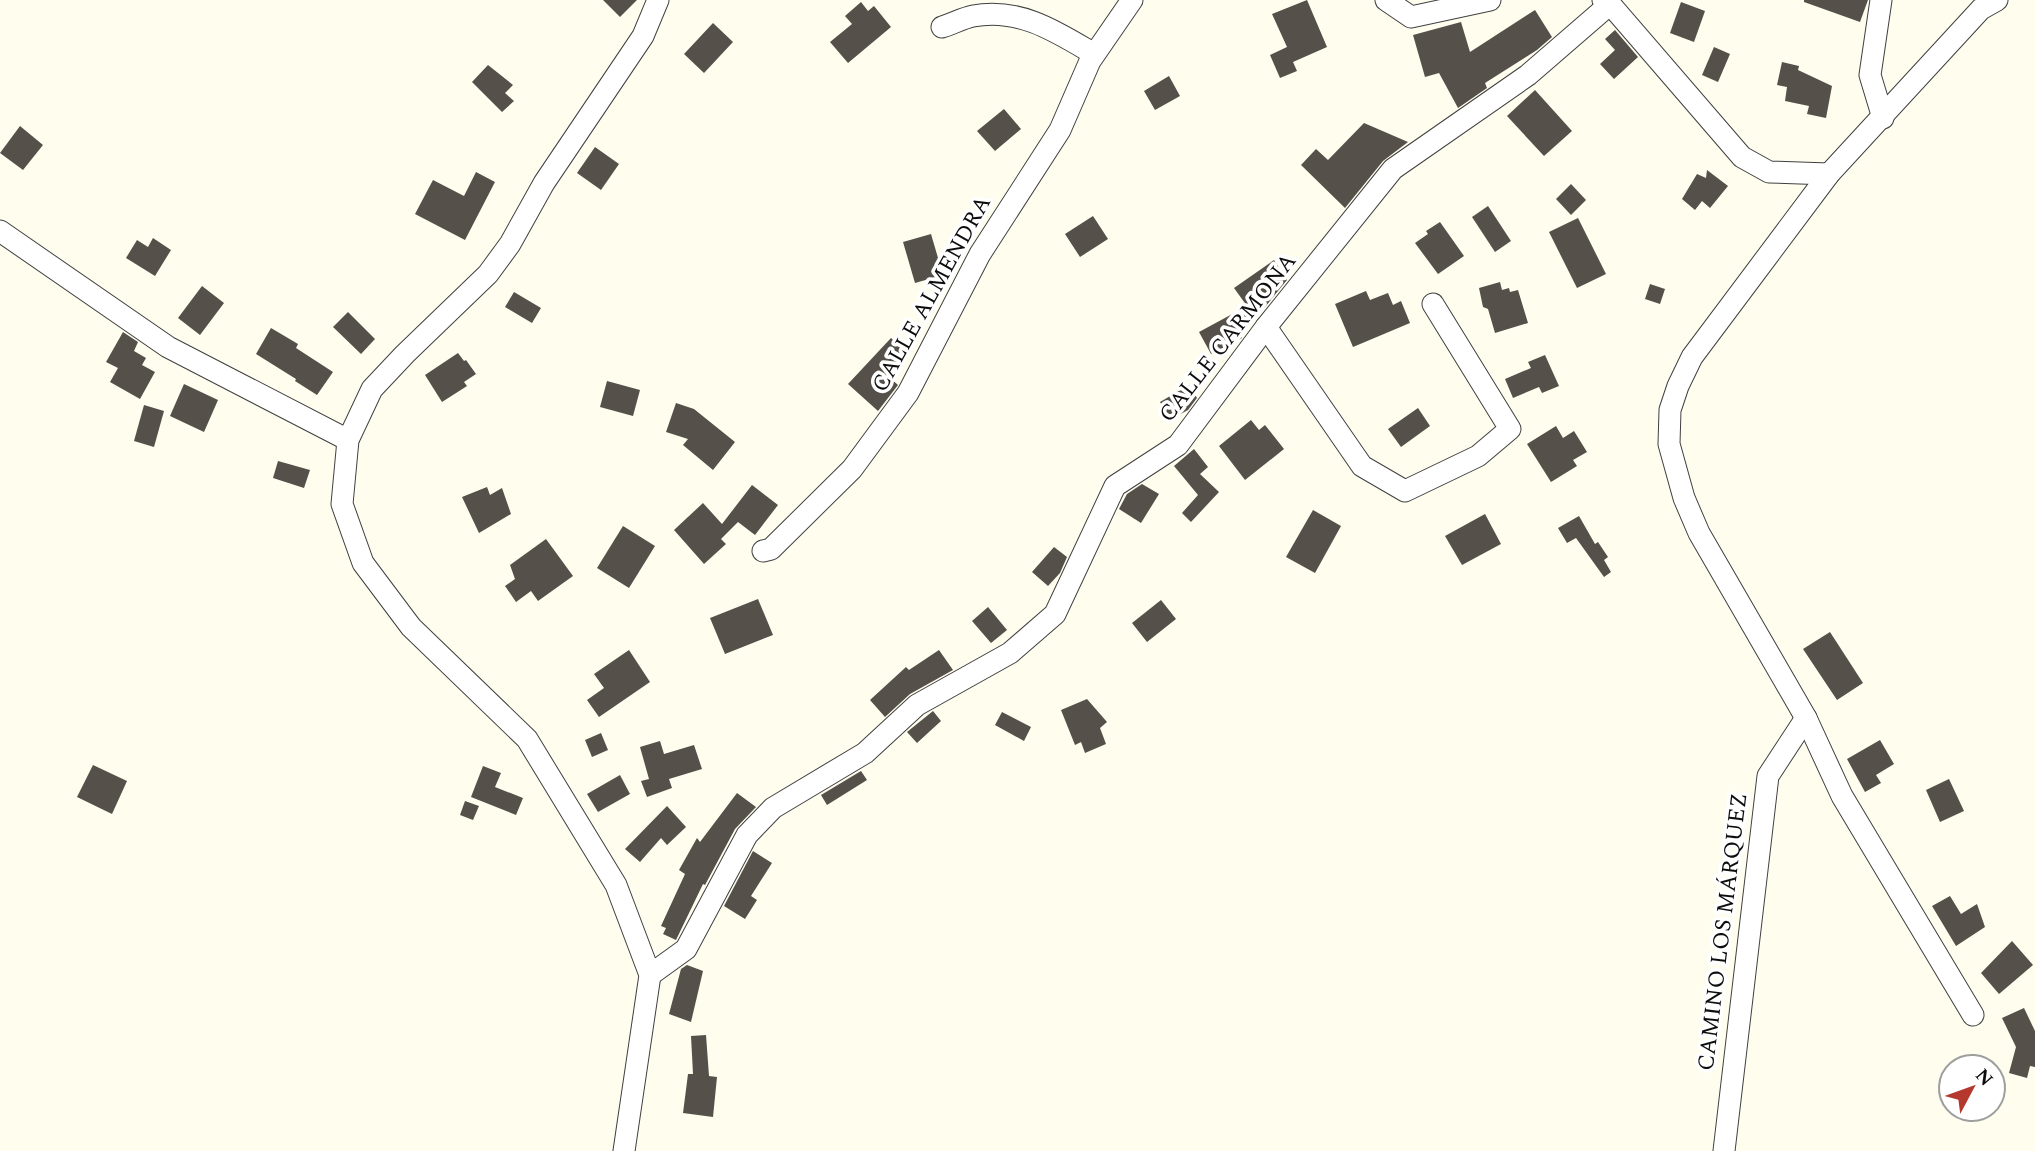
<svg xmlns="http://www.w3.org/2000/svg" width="2035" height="1151" font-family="Spectral,serif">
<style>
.building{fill:#55504a}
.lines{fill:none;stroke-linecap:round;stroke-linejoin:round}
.minor-casing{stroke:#404040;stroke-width:23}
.minor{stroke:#fff;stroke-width:21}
.labels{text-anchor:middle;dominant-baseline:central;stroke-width:7;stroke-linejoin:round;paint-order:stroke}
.street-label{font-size:23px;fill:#0d0d0d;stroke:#fff}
</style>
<rect width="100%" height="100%" fill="#fefdee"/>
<g class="building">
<path d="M603,0h34l-17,17z"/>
<path d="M1307,0l20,47 -34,15 4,9 -17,7 -10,-23 17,-8 -15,-33z"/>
<path d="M1804,0h64l-8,22 -56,-20z"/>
<path d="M861,2l7,9 6,-5 17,21 -43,36 -18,-21 22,-18 -7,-8z"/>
<path d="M1681,2l24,9 -11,31 -24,-9z"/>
<path d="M1535,10l17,27 -15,13 -52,33 2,5 -29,20 -19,-35 -14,4 -12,-42 48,-13 9,30z"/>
<path d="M713,23l20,19 -29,31 -20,-19z"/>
<path d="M1615,30l23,27 -24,22 -14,-15 15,-14 -10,-11z"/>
<path d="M1714,47l16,7 -12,28 -16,-7z"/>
<path d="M1782,62l17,4 -1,4 34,16 -6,32 -19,-4 2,-8 -24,-5 2,-14 -10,-2z"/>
<path d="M488,65l25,20 -8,8 9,8 -12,11 -30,-30z"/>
<path d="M1169,76l11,20 -25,14 -11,-19z"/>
<path d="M1535,90l37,41 -28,25 -37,-40z"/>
<path d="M1004,109l17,20 -26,22 -18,-20z"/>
<path d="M1364,123l44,19 -25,19 -38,47 -44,-43 15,-16 12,11z"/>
<path d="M20,126l23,19 -20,25 -23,-17z"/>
<path d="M595,147l24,17 -18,26 -24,-17z"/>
<path d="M1707,170l21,16 -18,22 -8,-7 -7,9 -13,-11 15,-25 9,4z"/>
<path d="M476,172l19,10 -30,58 -50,-26 18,-34 31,16z"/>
<path d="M1571,184l15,16 -15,15 -15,-16z"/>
<path d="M1488,206l23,35 -16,11 -23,-35z"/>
<path d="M1093,216l15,23 -28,18 -15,-23z"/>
<path d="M1578,218l28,56 -29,14 -28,-56z"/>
<path d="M1440,222l24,34 -26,18 -23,-31 13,-9 -2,-3z"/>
<path d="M931,234l12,41 -28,8 -12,-41z"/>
<path d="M153,238l18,12 -16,26 -29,-18 11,-18 11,7z"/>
<path d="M1274,260l13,20 -22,27 -29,20 6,11 -31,16 -12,-22 48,-26 -13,-18z"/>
<path d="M1500,282l2,8 7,-2 1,4 8,-2 10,33 -33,10 -7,-24 -5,-2 -4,-19z"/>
<path d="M1650,284l15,5 -5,15 -15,-5z"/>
<path d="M202,286l22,17 -24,32 -22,-17z"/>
<path d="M1366,291l4,9 18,-7 5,12 8,-4 9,22 -57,24 -18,-43z"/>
<path d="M514,292l27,16 -9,15 -27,-16z"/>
<path d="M348,312l27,27 -14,15 -28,-27z"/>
<path d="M271,328l27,16 -2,4 37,24 -16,23 -22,-14 1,-2 -40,-25z"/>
<path d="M123,332l15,10 -4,9 12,7 -4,7 13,7 -15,27 -30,-17 8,-14 -12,-6z"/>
<path d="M891,338l18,16 -20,23 9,8 -20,26 -30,-27z"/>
<path d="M458,353l6,8 2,-1 10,14 -12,8 3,4 -25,16 -17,-27z"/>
<path d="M1545,355l14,31 -17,7 -3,-6 -26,11 -8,-19 26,-11 -3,-6z"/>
<path d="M607,381l33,9 -7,26 -33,-9z"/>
<path d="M184,384l34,16 -14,32 -34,-16z"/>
<path d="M1189,385l8,13 -9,12 -18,10 -10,-18z"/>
<path d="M676,403l18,6 41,33 -22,28 -30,-25 5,-6 -22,-7z"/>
<path d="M144,405l20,6 -10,36 -20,-6z"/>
<path d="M1418,408l12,18 -29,21 -13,-18z"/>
<path d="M1251,420l8,10 6,-5 19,24 -39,31 -26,-34z"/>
<path d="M1556,426l7,12 11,-7 13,21 -14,8 4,6 -26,16 -24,-38z"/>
<path d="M1194,449l14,18 -8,7 19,18 -28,30 -9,-9 16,-18 -24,-29z"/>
<path d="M278,461l32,9 -6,18 -31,-10z"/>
<path d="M1142,484l17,10 -18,29 -22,-14 8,-15z"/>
<path d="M752,485l26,20 -23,30 -17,-13 -17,17 5,5 -22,20 -30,-34 29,-27 19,21z"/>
<path d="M487,487l3,8 12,-7 9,26 -32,19 -17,-36z"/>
<path d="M1313,510l28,16 -26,47 -29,-16z"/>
<path d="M1485,514l16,30 -39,21 -17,-29z"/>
<path d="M1579,516l16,28 3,-2 10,15 -4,3 7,12 -7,5 -28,-39 -9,5 -9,-15z"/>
<path d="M623,526l32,20 -26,42 -32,-20z"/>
<path d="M546,539l27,37 -35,25 -7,-10 -15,11 -11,-16 10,-7 -5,-14z"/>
<path d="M1054,547l13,10 -7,16 -12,13 -16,-14z"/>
<path d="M758,599l15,36 -48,19 -15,-36z"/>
<path d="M1161,600l15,19 -29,23 -15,-19z"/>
<path d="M988,607l19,23 -16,13 -19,-22z"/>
<path d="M1830,632l33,51 -26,17 -34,-51z"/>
<path d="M629,650l21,32 -51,35 -12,-17 17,-12 -10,-14z"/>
<path d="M939,650l14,20 -43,24 -25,23 -15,-17 36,-33 3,3z"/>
<path d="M1087,699l20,23 -7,6 6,16 -21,9 -4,-11 -6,3 -14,-35z"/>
<path d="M933,711l8,10 -24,22 -10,-11z"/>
<path d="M1002,712l29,15 -7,14 -29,-16z"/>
<path d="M601,733l7,17 -16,7 -7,-17z"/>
<path d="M1880,740l14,24 -18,11 5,8 -16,9 -18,-33z"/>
<path d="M660,741l4,13 30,-9 8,24 -33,10 3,9 -25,9 -6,-16 8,-2 -9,-32z"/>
<path d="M93,765l34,16 -15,33 -35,-17z"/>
<path d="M483,766l18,7 -6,14 28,11 -7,17 -45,-18z"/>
<path d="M861,771l6,9 -40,25 -6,-10z"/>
<path d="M620,775l10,19 -32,18 -11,-18z"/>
<path d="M1949,779l15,32 -24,11 -14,-32z"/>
<path d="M737,793l19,14 -21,22 -30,56 -2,-1 -27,56 -13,-6 3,-6 -5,-2 24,-52 -6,-4 18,-32 3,4z"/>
<path d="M465,801l14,5 -6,14 -13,-5z"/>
<path d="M667,806l19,21 -19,18 -6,-7 -21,24 -15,-13z"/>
<path d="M753,851l19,12 -21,33 6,4 -12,19 -21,-13z"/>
<path d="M1950,896l11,18 16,-10 8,23 -29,19 -24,-40z"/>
<path d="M2012,941l21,24 -34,29 -18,-21z"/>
<path d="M687,965l16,6 -12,51 -22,-8 12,-45z"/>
<path d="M2024,1008l11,23v36l-5,-1 -3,12 -18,-5 7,-26 -14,-29z"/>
<path d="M706,1035l3,41 8,1 -4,40 -30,-4 5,-39h5l-2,-38z"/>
</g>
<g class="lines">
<defs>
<g id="minor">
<path d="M1386,0l25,17 79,-17"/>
<path d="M1603,0l7,4 132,153 27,15 60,2"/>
<path d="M1881,0l-11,75 13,43"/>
<path d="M942,27c10,-3 21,-9 31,-11 46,-9 84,16 121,38"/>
<path d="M0,231l168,116 180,93"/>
<path d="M1266,327l96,139 43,25 73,-35 32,-27 -77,-125"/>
<path d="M763,551l8,-2 81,-80 56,-76 72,-139 80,-124 30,-69 42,-61"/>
<path d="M650,975l36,-26 61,-114 26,-27 92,-55 52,-48 93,-52 45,-39 60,-128 63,-41 88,-118 127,-158 135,-94 82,-71"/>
<path d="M1973,1015l-131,-219 -36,-78 -107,-185 -15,-35 -15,-54 1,-34 8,-24 14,-29 137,-183 152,-165 16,-9"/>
<path d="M624,1151l26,-176 -34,-90 -89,-146 -116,-112 -48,-64 -21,-59 6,-64 24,-51 33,-35 83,-80 22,-30 34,-61 99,-147 15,-36"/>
<path d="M1724,1151l44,-375 38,-58"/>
</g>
</defs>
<use href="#minor" class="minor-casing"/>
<use href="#minor" class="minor"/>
</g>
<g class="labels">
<g class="street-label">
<text transform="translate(932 294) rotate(-61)">CALLE ALMENDRA</text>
<text transform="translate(1228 338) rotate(-52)">CALLE CARMONA</text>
<text transform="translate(1723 932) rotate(-83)">CAMINO LOS MÁRQUEZ</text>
</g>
</g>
<g transform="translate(1972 1088) rotate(49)"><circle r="33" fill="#ffffff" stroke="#9e9e9e" stroke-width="2"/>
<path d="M0-5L12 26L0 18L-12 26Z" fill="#b4382e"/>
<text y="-10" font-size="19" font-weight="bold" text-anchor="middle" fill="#0d0d0d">N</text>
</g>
</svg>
